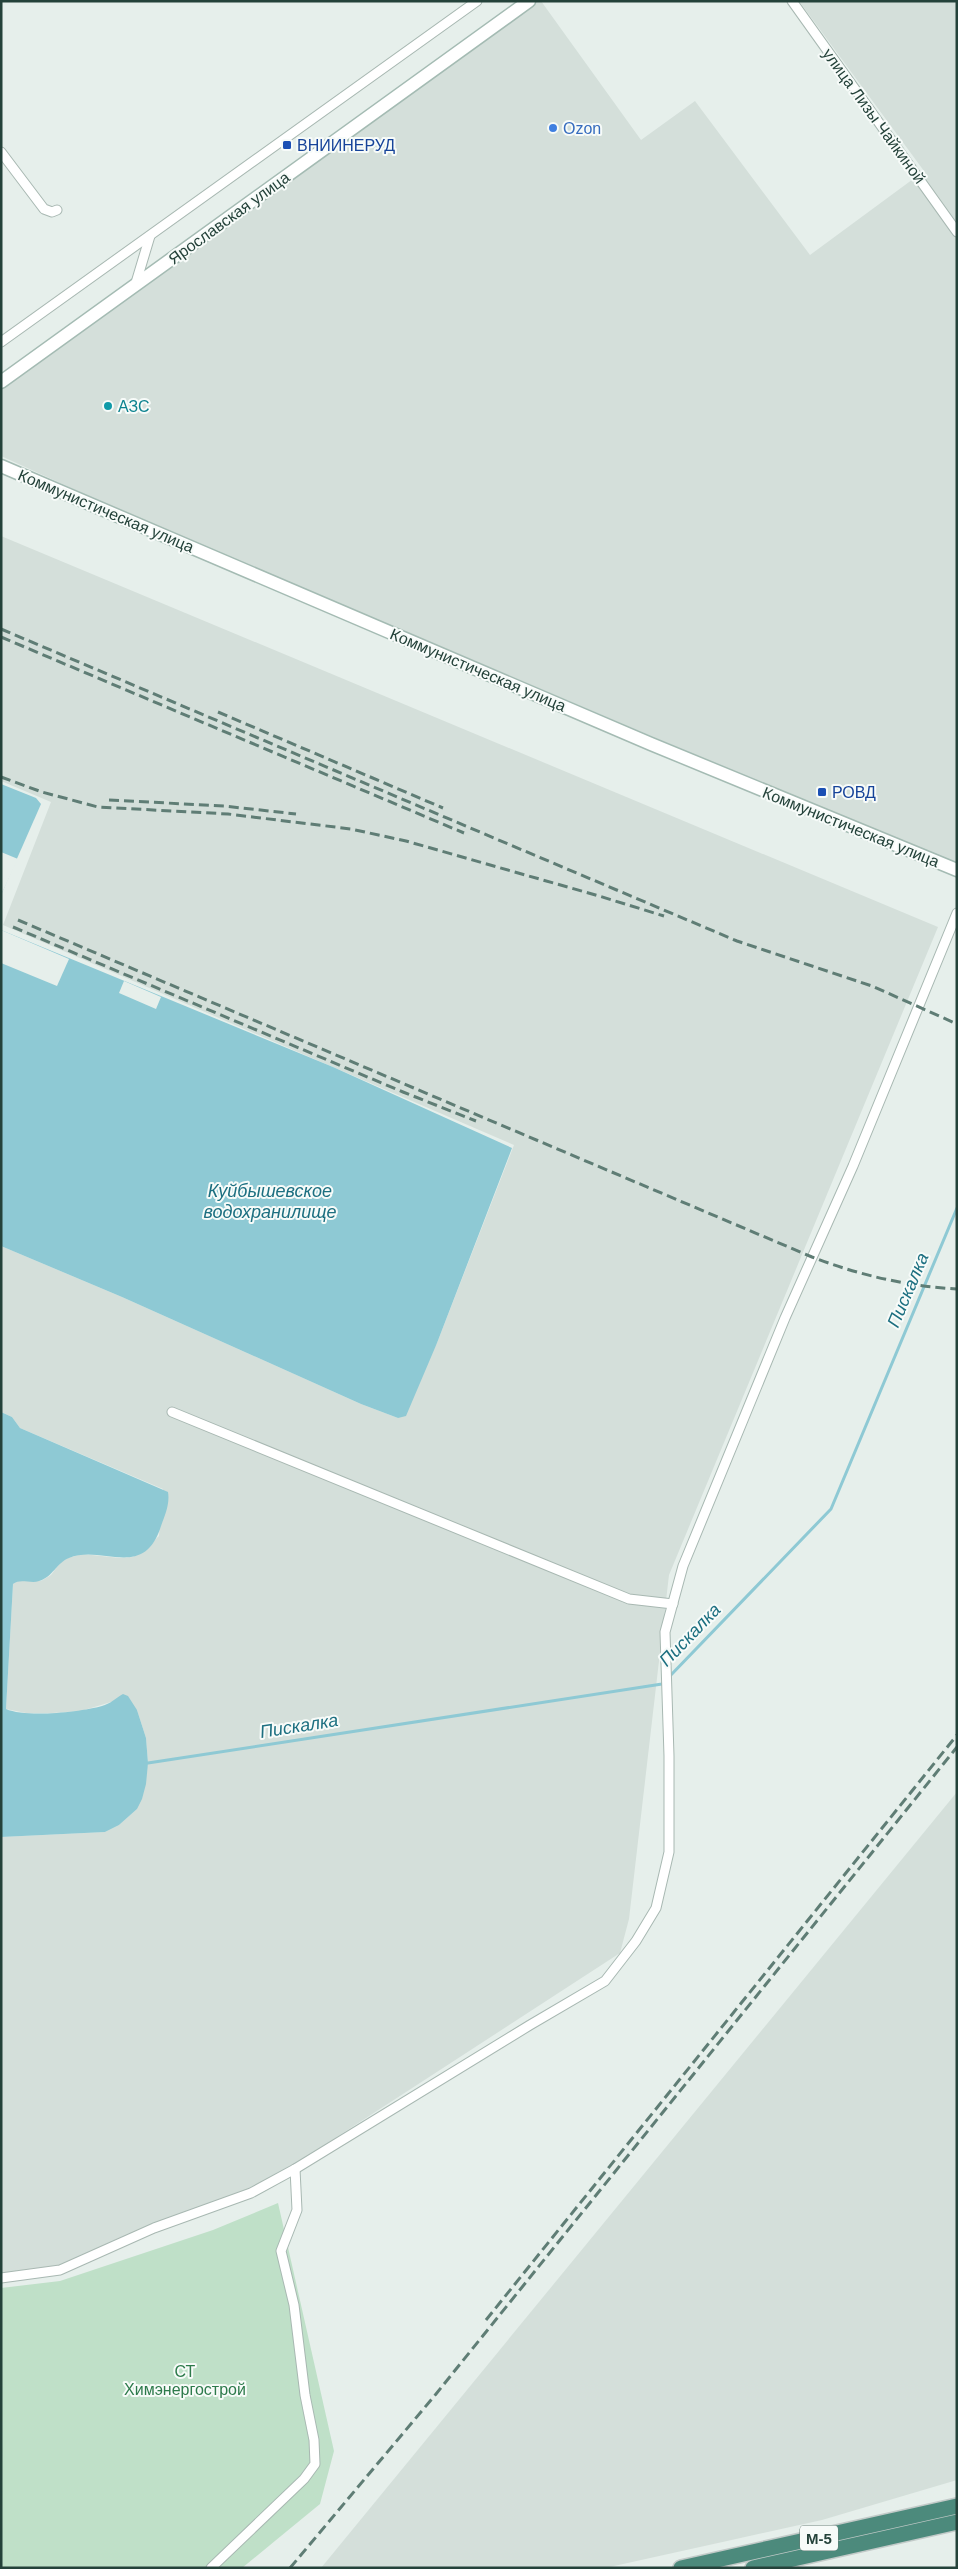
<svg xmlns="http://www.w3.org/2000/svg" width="958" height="2569" font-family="Arial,sans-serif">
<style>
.built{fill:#d4dfda}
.green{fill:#bfe0c8}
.water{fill:#8ec9d4}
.pier{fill:#e6efeb}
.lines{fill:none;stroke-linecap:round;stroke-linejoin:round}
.stream{stroke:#8ec9d4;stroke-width:3}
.minor-casing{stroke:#a8b8b2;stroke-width:11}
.secondary-casing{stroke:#a4bbb3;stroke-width:15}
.trunk-casing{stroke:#c2cac8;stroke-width:18}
.minor{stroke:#fff;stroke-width:9}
.secondary{stroke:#fff;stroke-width:12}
.trunk{stroke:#4c8a7c;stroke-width:15}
.rail{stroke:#5f7d75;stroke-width:3;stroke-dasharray:10 5;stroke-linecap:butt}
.shop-dot{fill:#3f7fe0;stroke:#f7fbf9;stroke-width:2}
.transit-dot{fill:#1a4fb4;stroke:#f7fbf9;stroke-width:2}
.culture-dot{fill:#0f9aa8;stroke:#f7fbf9;stroke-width:2}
.labels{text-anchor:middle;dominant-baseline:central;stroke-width:4;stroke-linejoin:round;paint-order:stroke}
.shield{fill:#f7fbf9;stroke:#637a73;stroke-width:1}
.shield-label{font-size:15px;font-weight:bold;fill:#24423a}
.street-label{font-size:16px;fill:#24423a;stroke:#f7fbf9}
.shop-label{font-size:16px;fill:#366cbe;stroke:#f7fbf9;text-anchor:start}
.transit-label{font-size:16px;fill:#164399;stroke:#f7fbf9;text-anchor:start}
.culture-label{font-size:16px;fill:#0d838f;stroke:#f7fbf9;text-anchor:start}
.park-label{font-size:16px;fill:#2d7a4b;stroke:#f7fbf9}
.water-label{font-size:18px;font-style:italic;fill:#1c6f80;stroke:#f7fbf9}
</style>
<rect width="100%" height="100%" fill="#e6efeb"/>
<g class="built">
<path d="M537,1h4l100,139 54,-39 115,154 114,-84 -125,-170h158v865l-844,-359 -112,-51v-69z"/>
<path d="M1,536l937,391 -269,648 -40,344 -9,34 -377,245 -184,67 -58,8v-436l104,-5 14,-7 18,-16 11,-46 -2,-25 -9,-28 -26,-8 -30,9 -29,2h-26l-20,-4 7,-125 4,-3h24l10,-6 9,-12 8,-5 14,-4 38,4 13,-1 10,-6 16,-15 4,-47 -143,-61 -8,-11 -11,-5v-166l121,51 239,107 37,14 39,-75 77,-198 -511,-220 48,-123 -50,-21z"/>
<path d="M957,1792v688l-135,40 -217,48h-284z"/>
</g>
<path class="green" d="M278,2203l56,248 -14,53 -78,64h-241v-280l59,-7 153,-51z"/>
<g class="water">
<path d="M1,784l35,14 5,6 -40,91z"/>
<path d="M1,930l332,137 179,81 -75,195 -31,73 -8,2 -37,-14 -239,-107 -121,-51z"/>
<path d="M1,1412l11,5 8,11 148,64c2,12 -3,23 -7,34 -17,55 -59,18 -92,32 -13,5 -16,19 -30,23 -8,3 -19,-3 -26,3l-7,125c20,9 75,3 96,-3 8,-2 14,-8 21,-12l5,2 9,14 9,28 2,25 -2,21 -4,15 -5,10 -18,16 -14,7 -104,5z"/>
</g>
<g class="pier">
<path d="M1,852l17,7 -17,36z"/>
<path d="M1,930l68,29 -12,27 -56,-23z"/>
<path d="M124,981l37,16 -5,12 -37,-16z"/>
</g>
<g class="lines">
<g class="stream">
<path d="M669,1677l162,-168 126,-301"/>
<path d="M148,1763l514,-79 2,-3"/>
</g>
<defs>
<g id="minor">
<path d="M792,1l165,231"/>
<path d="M1,152l43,57 8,3 5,-2"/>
<path d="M135,286l15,-50"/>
<path d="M1,342l476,-341"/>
<path d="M172,1412l457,187 44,5"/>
<path d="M1,2278l59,-8 94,-42 97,-35 44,-24 235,-144 75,-44 31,-40 20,-33 13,-56v-96l-4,-124 18,-66 102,-248 68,-152 104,-253"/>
<path d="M211,2568l93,-89 11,-15 -1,-24 -9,-45 -11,-90 -13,-54 16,-41 -2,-41"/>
</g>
<g id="secondary">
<path d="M1,382l528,-381"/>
<path d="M1,466l650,278 306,126"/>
</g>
<g id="trunk">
<path d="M681,2568l276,-62"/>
<path d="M753,2568l204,-46"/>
</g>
</defs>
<use href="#minor" class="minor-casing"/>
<use href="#secondary" class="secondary-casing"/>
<use href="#trunk" class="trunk-casing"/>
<use href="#minor" class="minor"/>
<use href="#secondary" class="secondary"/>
<use href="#trunk" class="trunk"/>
<g class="rail">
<path d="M1,629l736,312 135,45 85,38"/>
<path d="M1,637l463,196"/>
<path d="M218,712l225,96"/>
<path d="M1,777l41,15 56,15 130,7 123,15 55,12 193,55 65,20"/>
<path d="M109,800l115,6 72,8"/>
<path d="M18,920l794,337c47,18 94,29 145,32"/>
<path d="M13,927l390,165 73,29"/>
<path d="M486,2320l471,-585"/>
<path d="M290,2568l146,-174 521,-647"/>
</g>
</g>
<circle class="shop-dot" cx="553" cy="128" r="5"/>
<g class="transit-dot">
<rect x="282" y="140" width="10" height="10" rx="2.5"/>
<rect x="817" y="787" width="10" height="10" rx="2.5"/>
</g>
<circle class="culture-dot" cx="108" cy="406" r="5"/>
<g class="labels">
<rect class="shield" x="800" y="2525.5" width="38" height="25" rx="4"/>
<g class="shield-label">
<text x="819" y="2538">М-5</text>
</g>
<g class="street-label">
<text transform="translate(874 116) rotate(54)">улица Лизы Чайкиной</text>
<text transform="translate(229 218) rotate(-36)">Ярославская улица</text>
<text transform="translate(106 511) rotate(23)">Коммунистическая улица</text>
<text transform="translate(478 670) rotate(23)">Коммунистическая улица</text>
<text transform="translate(851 827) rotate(22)">Коммунистическая улица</text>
</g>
<g class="shop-label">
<text x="563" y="128">Ozon</text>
</g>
<g class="transit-label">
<text x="297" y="145">ВНИИНЕРУД</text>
<text x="832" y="792">РОВД</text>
</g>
<g class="culture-label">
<text x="118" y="406">АЗС</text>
</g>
<g class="park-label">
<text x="185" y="2371">СТ<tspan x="185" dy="18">Химэнергострой</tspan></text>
</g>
<g class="water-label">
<text x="270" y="1191">Куйбышевское<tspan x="270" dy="21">водохранилище</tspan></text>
<text transform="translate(908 1290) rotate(-67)">Пискалка</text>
<text transform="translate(690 1635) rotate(-46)">Пискалка</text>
<text transform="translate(299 1726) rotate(-9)">Пискалка</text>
</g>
</g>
<rect width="958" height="2569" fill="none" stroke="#24423a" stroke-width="5"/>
</svg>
